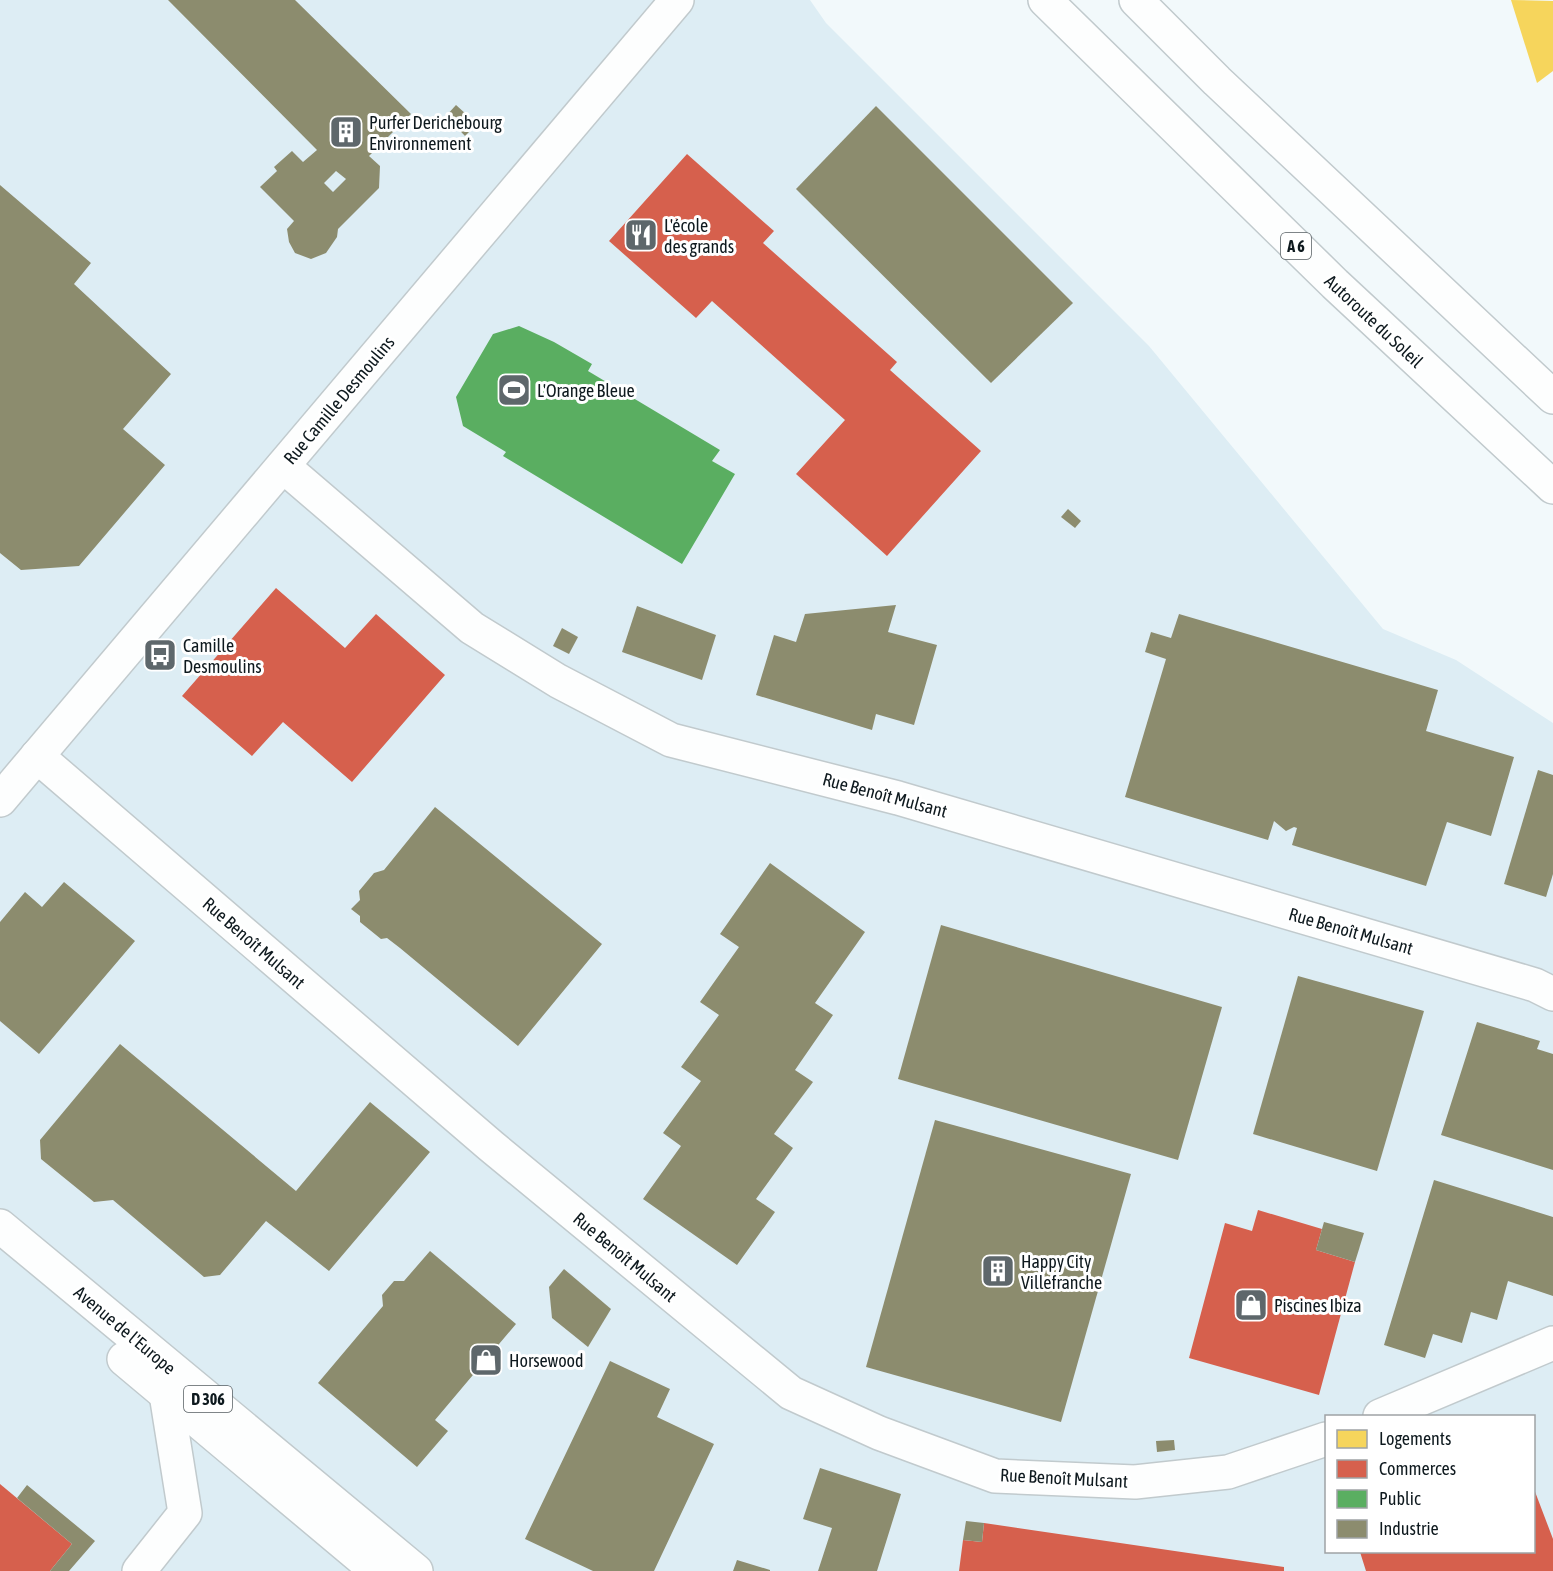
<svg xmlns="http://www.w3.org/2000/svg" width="1553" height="1571" font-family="'Asap Condensed',sans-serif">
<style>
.built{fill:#ddedf4;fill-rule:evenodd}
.homes{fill:#f6d55c}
.shops{fill:#d6604d}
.public{fill:#5aae61}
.industry{fill:#8c8c6e;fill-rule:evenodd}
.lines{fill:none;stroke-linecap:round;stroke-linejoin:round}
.minor-casing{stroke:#c1cacd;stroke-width:36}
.major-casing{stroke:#c1cacd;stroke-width:36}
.highway-casing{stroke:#c1cacd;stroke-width:36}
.minor{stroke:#fdfefe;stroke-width:33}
.major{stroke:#fdfefe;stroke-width:33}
.highway{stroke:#fdfefe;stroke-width:33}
.labels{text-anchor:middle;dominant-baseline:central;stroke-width:6;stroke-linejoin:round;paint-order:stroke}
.shield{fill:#fff;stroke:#565e62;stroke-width:1.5}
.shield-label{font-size:16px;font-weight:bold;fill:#0e191e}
.poi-label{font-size:18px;fill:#0e191e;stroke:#fff;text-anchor:start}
.street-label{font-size:18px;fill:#0e191e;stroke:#fff}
</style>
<rect width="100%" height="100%" fill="#f2f9fb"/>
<path class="built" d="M0,0h810l16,23 323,323 234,283 73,31 97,63v848h-1553zM1326,1416h208v136h-208z"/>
<path class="homes" d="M1511,0l42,1v70l-16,12z"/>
<g class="shops">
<path d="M687,154l87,77 -11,12 134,119 -7,8 91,81 -94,105 -91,-82 49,-54 -133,-119 -16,17 -87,-77z"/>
<path d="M276,588l69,60 31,-34 69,61 -93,107 -69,-60 -31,34 -70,-60z"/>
<path d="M1258,1210l64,19 -6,21 39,12 -36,133 -130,-37 36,-135 27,8z"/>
<path d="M0,1484l72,60 -22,27h-50z"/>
<path d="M1534,1489l19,50v32h-187l-6,-19h174z"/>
<path d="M984,1523l300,44v4h-325l4,-31 19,2z"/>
</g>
<path class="public" d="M519,326l35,16 38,22 -4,7 132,79 -8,11 23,13 -53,90 -179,-108 3,-4 -43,-26 -7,-29 37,-63z"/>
<g class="industry">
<path d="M168,0h127l116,114 -42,42 11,10 -1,22 -41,41 -1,8 -11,16 -15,6 -16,-6 -6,-11 -2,-13 7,-8 -34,-34 17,-16 -3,-4 18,-16 11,11 14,-12zM336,171l10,8 -13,13 -9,-9z"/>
<path d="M456,105l21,19 -12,12 -19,-20z"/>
<path d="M876,106l197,197 -82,80 -195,-194z"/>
<path d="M0,185l91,78 -17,21 97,90 -48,55 42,36 -86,101 -58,4 -21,-17z"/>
<path d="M1068,509l13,12 -6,7 -14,-11z"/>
<path d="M896,605l-8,27 49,13 -23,80 -38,-11 -4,16 -116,-35 18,-60 22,7 9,-28z"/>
<path d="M637,606l79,29 -14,45 -80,-28z"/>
<path d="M1179,614l259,76 -12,41 88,26 -23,79 -44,-14 -21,64 -134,-41 5,-17 -3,-1 -8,4 -12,-10 -6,19 -143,-43 41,-138 -21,-7 6,-20 20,6z"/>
<path d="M562,628l16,9 -9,17 -16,-8z"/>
<path d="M1538,770l15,5v99l-7,23 -42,-13z"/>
<path d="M435,807l167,137 -84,102 -118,-98 -13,-10 -6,1 -21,-17v-6l-9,-7 9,-9 -1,-9 15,-18 10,-3z"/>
<path d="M770,863l95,69 -50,71 18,12 -38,55 18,12 -39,52 19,14 -37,51 19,13 -38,53 -94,-66 38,-53 -18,-13 38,-52 -20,-14 38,-52 -19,-13 39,-55 -19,-13z"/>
<path d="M64,882l71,59 -96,113 -39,-33v-99l25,-30 17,15z"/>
<path d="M941,925l281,82 -44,153 -280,-81z"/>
<path d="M1298,976l126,35 -47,160 -124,-37z"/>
<path d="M1477,1022l63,19 -3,8 16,5v116l-112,-35z"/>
<path d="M120,1044l176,147 74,-89 60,50 -101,119 -63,-50 -46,54 -16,2 -91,-77 -19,2 -53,-43 -1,-19z"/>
<path d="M935,1120l196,54 -70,248 -195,-55z"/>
<path d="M1434,1180l119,37v79l-45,-15 -11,39 -26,-8 -9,31 -29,-9 -8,24 -41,-13z"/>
<path d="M1324,1222l40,11 -9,29 -39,-12z"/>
<path d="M430,1251l86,73 -81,96 13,11 -31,36 -99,-84 65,-77 -1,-11 12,-14h10z"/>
<path d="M564,1269l47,40 -23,38 -36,-29 -3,-31z"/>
<path d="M610,1361l60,28 -13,28 57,27 -60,127h-61l-68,-32z"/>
<path d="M1174,1440l1,10 -18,2 -1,-11z"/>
<path d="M820,1468l81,26 -24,77h-59l14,-43 -29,-9z"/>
<path d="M27,1485l68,56 -26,30h-19l22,-27 -55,-46z"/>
<path d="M966,1521l18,2 -2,19 -19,-2z"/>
<path d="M737,1560l33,10v1h-37z"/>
</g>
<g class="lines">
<defs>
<g id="minor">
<path d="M283,466l189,162 86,53 113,59 227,58 637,187 18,9"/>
<path d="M37,756l454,390 300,247 88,40 116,43 140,6 93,-10 98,-33"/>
<path d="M0,800l677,-800"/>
<path d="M1380,1416l173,-73"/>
<path d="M139,1571l46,-58 -19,-119"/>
</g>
<g id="major">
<path d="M0,1226l416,345"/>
<path d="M124,1359l253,212"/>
</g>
<g id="highway">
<path d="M1045,0l290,284 218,203"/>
<path d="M1136,0l81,81 336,316"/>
</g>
</defs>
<use href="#minor" class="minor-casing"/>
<use href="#major" class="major-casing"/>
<use href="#highway" class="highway-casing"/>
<use href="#minor" class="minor"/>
<use href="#major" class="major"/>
<use href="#highway" class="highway"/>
</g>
<defs>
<symbol id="building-square" viewBox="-11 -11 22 22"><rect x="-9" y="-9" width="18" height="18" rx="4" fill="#5e676b" stroke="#fff"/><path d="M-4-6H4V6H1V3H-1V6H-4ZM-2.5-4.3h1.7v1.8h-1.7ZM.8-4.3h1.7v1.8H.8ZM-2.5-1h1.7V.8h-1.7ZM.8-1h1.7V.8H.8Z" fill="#fff"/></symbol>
<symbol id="restaurant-square" viewBox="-11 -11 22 22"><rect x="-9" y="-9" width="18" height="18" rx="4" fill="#5e676b" stroke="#fff"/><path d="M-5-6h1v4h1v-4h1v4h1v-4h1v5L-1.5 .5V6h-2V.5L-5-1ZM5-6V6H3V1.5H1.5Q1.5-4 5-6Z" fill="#fff"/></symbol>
<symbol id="stadium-square" viewBox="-11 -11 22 22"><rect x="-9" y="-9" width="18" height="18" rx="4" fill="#5e676b" stroke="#fff"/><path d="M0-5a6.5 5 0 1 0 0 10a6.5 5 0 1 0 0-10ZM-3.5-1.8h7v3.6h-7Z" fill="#fff"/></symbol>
<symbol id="bus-square" viewBox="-11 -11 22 22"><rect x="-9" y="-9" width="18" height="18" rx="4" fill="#5e676b" stroke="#fff"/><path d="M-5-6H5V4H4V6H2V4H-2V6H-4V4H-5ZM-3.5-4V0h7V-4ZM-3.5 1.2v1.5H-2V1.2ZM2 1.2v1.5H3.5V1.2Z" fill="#fff"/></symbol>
<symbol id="shop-square" viewBox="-11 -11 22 22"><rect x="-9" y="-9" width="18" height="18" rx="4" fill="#5e676b" stroke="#fff"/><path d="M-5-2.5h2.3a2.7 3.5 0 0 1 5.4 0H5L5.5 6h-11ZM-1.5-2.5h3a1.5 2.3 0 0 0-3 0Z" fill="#fff"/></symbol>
</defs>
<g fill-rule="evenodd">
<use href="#building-square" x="327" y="113" width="38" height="38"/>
<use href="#restaurant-square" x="622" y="216" width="38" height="38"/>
<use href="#stadium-square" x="495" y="371" width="38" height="38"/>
<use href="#bus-square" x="141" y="636" width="38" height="38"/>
<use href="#building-square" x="979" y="1252" width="38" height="38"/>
<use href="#shop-square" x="1232" y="1286" width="38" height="38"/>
<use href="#shop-square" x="467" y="1341" width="38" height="38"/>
</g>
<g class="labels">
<g class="shield">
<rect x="1281" y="233" width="30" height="26" rx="4.5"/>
<rect x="184" y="1386" width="48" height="26" rx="4.5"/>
</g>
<g class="shield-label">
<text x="1296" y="246">A 6</text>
<text x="208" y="1399">D 306</text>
</g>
<g class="poi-label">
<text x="369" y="122">Purfer Derichebourg<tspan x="369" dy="21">Environnement</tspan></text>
<text x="664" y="225">L'école<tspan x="664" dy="21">des grands</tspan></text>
<text x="537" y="390">L'Orange Bleue</text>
<text x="183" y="645">Camille<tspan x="183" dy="21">Desmoulins</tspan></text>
<text x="1021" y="1261">Happy City<tspan x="1021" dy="21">Villefranche</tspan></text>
<text x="1274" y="1305">Piscines Ibiza</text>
<text x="509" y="1360">Horsewood</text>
</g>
<g class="street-label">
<text transform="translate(1374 321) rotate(43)">Autoroute du Soleil</text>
<text transform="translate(339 400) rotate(-50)">Rue Camille Desmoulins</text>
<text transform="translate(885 795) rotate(15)">Rue Benoît Mulsant</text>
<text transform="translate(1351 931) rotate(16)">Rue Benoît Mulsant</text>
<text transform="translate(254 943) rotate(41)">Rue Benoît Mulsant</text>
<text transform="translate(625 1257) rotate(40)">Rue Benoît Mulsant</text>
<text transform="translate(125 1330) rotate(40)">Avenue de l'Europe</text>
<text transform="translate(1064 1478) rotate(3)">Rue Benoît Mulsant</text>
</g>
</g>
<rect x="1325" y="1415" width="210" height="138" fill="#ffffff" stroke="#9fa3a5" stroke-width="1.5"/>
<rect x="1337" y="1430" width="30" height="18" fill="#f6d55c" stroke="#9fa3a5" stroke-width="1.5"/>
<text x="1379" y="1445" font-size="18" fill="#0e191e">Logements</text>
<rect x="1337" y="1460" width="30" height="18" fill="#d6604d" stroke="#9fa3a5" stroke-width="1.5"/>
<text x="1379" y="1475" font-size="18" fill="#0e191e">Commerces</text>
<rect x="1337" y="1490" width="30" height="18" fill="#5aae61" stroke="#9fa3a5" stroke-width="1.5"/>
<text x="1379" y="1505" font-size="18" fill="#0e191e">Public</text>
<rect x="1337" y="1520" width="30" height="18" fill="#8c8c6e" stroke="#9fa3a5" stroke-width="1.5"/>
<text x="1379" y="1535" font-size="18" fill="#0e191e">Industrie</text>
</svg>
